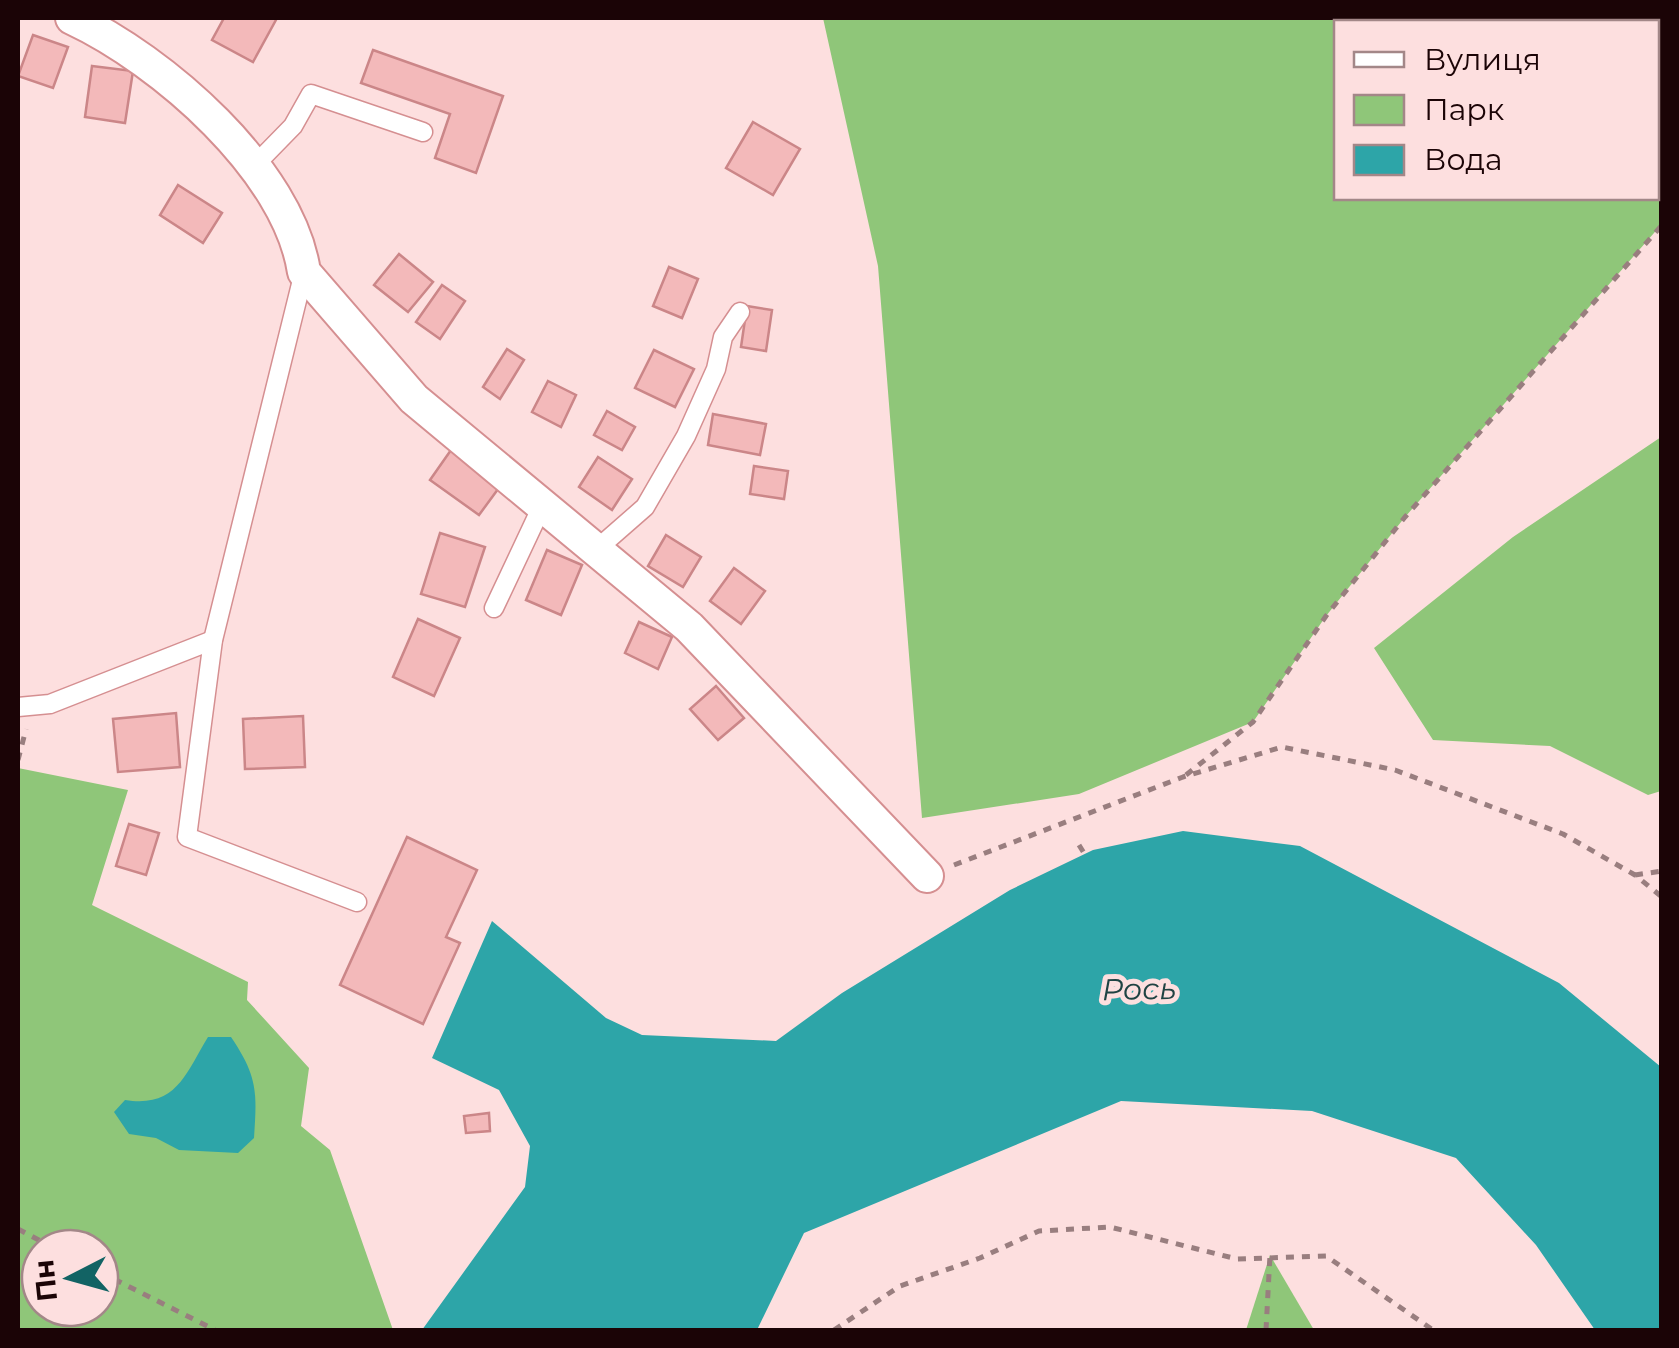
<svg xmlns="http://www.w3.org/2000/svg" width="1679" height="1348" font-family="Montserrat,sans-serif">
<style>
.green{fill:#8fc679;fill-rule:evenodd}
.water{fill:#2da5a8}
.building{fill:#f3b9ba;stroke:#cb8688;stroke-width:2.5}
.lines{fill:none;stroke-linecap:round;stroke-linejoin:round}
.service-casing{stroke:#d58f91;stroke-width:21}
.minor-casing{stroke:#d58f91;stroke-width:36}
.path{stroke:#997e7f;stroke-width:5;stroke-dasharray:8 8;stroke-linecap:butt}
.service{stroke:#fff;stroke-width:18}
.minor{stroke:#fff;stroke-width:32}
.labels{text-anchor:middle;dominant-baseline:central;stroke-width:10;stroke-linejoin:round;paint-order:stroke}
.water-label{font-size:30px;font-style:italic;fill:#204343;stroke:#fddfdf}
</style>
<rect width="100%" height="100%" fill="#fddfdf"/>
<g class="green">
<path d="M823,18h838v207l-256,292 -79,99 -73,106 -174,72 -157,24 -44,-552zM1336,22h320v176h-320z"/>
<path d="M1661,437v354l-13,4 -98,-49 -117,-6 -59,-92 139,-111z"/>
<path d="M18,768l110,22 -36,115 156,77 -1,18 62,68 -8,58 29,24 63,180h-375zM40,1248h60v60h-60z"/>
<path d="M1270,1255l44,75h-68z"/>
</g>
<g class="water">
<path d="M1183,831l117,15 259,137 102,84v263h-66l-59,-85 -80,-87 -144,-47 -191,-10 -317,132 -47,97h-335l103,-143 5,-41 -31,-56 -67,-32 60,-137 114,97 36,17 134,6 66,-48 168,-103 83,-40z"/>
<path d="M208,1037h23c27,40 26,55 23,101l-16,15 -59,-3 -23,-12 -27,-4 -15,-22 11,-12c51,8 60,-25 83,-63z"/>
</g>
<g class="building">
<path d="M224,18h53l-24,44 -41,-22z"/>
<path d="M33,35l35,12 -15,41 -35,-12z"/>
<path d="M373,50l130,46 -27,77 -41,-15 15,-44 -89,-31z"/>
<path d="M92,66l41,5 -8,52 -40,-6z"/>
<path d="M753,122l47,27 -27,46 -47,-27z"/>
<path d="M178,185l44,28 -19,30 -43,-28z"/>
<path d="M399,254l34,28 -25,30 -34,-27z"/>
<path d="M669,267l29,12 -16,39 -29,-12z"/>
<path d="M442,285l23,16 -25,38 -24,-17z"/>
<path d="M747,306l25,4 -6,41 -25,-4z"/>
<path d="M507,349l17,11 -24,39 -17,-12z"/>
<path d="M654,350l40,19 -19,38 -40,-19z"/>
<path d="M548,381l28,14 -15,32 -29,-15z"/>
<path d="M607,411l28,16 -13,23 -28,-15z"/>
<path d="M713,414l53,10 -6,31 -52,-10z"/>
<path d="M451,450l50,35 -22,30 -49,-35z"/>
<path d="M598,457l34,22 -20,31 -33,-23z"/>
<path d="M754,466l34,5 -4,28 -34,-5z"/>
<path d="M440,533l45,14 -20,60 -44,-13z"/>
<path d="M666,535l35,22 -18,30 -35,-21z"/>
<path d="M547,550l35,15 -21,50 -35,-15z"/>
<path d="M734,568l31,23 -24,33 -31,-23z"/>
<path d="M418,619l42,19 -26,58 -41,-19z"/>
<path d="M639,622l33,15 -14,32 -33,-16z"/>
<path d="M716,686l28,32 -26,22 -28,-31z"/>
<path d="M176,713l4,54 -62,5 -5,-53z"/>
<path d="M303,716l2,51 -60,2 -2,-50z"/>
<path d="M129,824l30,9 -13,42 -30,-9z"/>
<path d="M407,837l70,33 -31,67 14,6 -37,81 -83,-39z"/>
<path d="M489,1113l1,18 -24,2 -2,-17z"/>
</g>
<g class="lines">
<defs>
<g id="service">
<path d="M252,168l41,-42 18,-32 112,38"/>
<path d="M304,272l-91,368 -26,197 170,65"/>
<path d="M597,549l48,-42 41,-71 30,-67 7,-32 17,-25"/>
<path d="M494,608l49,-104"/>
<path d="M18,707l32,-3 163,-64"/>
</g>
<path id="minor" d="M72,18c90,42 217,152 232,254l110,127 275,228 238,249"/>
</defs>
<use href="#service" class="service-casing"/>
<use href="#minor" class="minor-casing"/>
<g class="path">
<path d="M18,760l8,-31"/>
<path d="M1186,775l67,-53 73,-106 79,-99 257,-292"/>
<path d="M1079,845l8,13"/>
<path d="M954,865l229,-88 99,-30 113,23 168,64 72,41 27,22"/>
<path d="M1635,875l27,-4"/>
<path d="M18,1229l36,19"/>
<path d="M100,1272l115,58"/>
<path d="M834,1330l66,-44 80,-28 59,-27 71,-4 127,32 89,-3 107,74"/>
<path d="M1266,1330l4,-75"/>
</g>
<use href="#service" class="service"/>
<use href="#minor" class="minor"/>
</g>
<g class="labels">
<g class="water-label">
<text transform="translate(1139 989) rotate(-1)">Рось</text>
</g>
</g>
<rect width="1679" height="1348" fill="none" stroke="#1b0406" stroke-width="40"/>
<rect x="1334" y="20" width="325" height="180" fill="#fddfdf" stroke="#a38788" stroke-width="2.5"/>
<rect x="1354" y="52" width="50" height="15" fill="#ffffff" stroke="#a38788" stroke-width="2.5"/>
<text x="1424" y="70" font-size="30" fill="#1b0406">Вулиця</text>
<rect x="1354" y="95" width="50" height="30" fill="#8fc679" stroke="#a38788" stroke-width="2.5"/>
<text x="1424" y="120" font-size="30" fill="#1b0406">Парк</text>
<rect x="1354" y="145" width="50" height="30" fill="#2da5a8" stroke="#a38788" stroke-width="2.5"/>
<text x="1424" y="170" font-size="30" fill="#1b0406">Вода</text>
<g transform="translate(70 1278) rotate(264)"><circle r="48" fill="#fddfdf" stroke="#a38788" stroke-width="2.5"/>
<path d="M0-8L18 38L0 25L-18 38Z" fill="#126364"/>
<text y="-15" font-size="28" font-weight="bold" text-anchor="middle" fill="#1b0406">Пн</text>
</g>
</svg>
